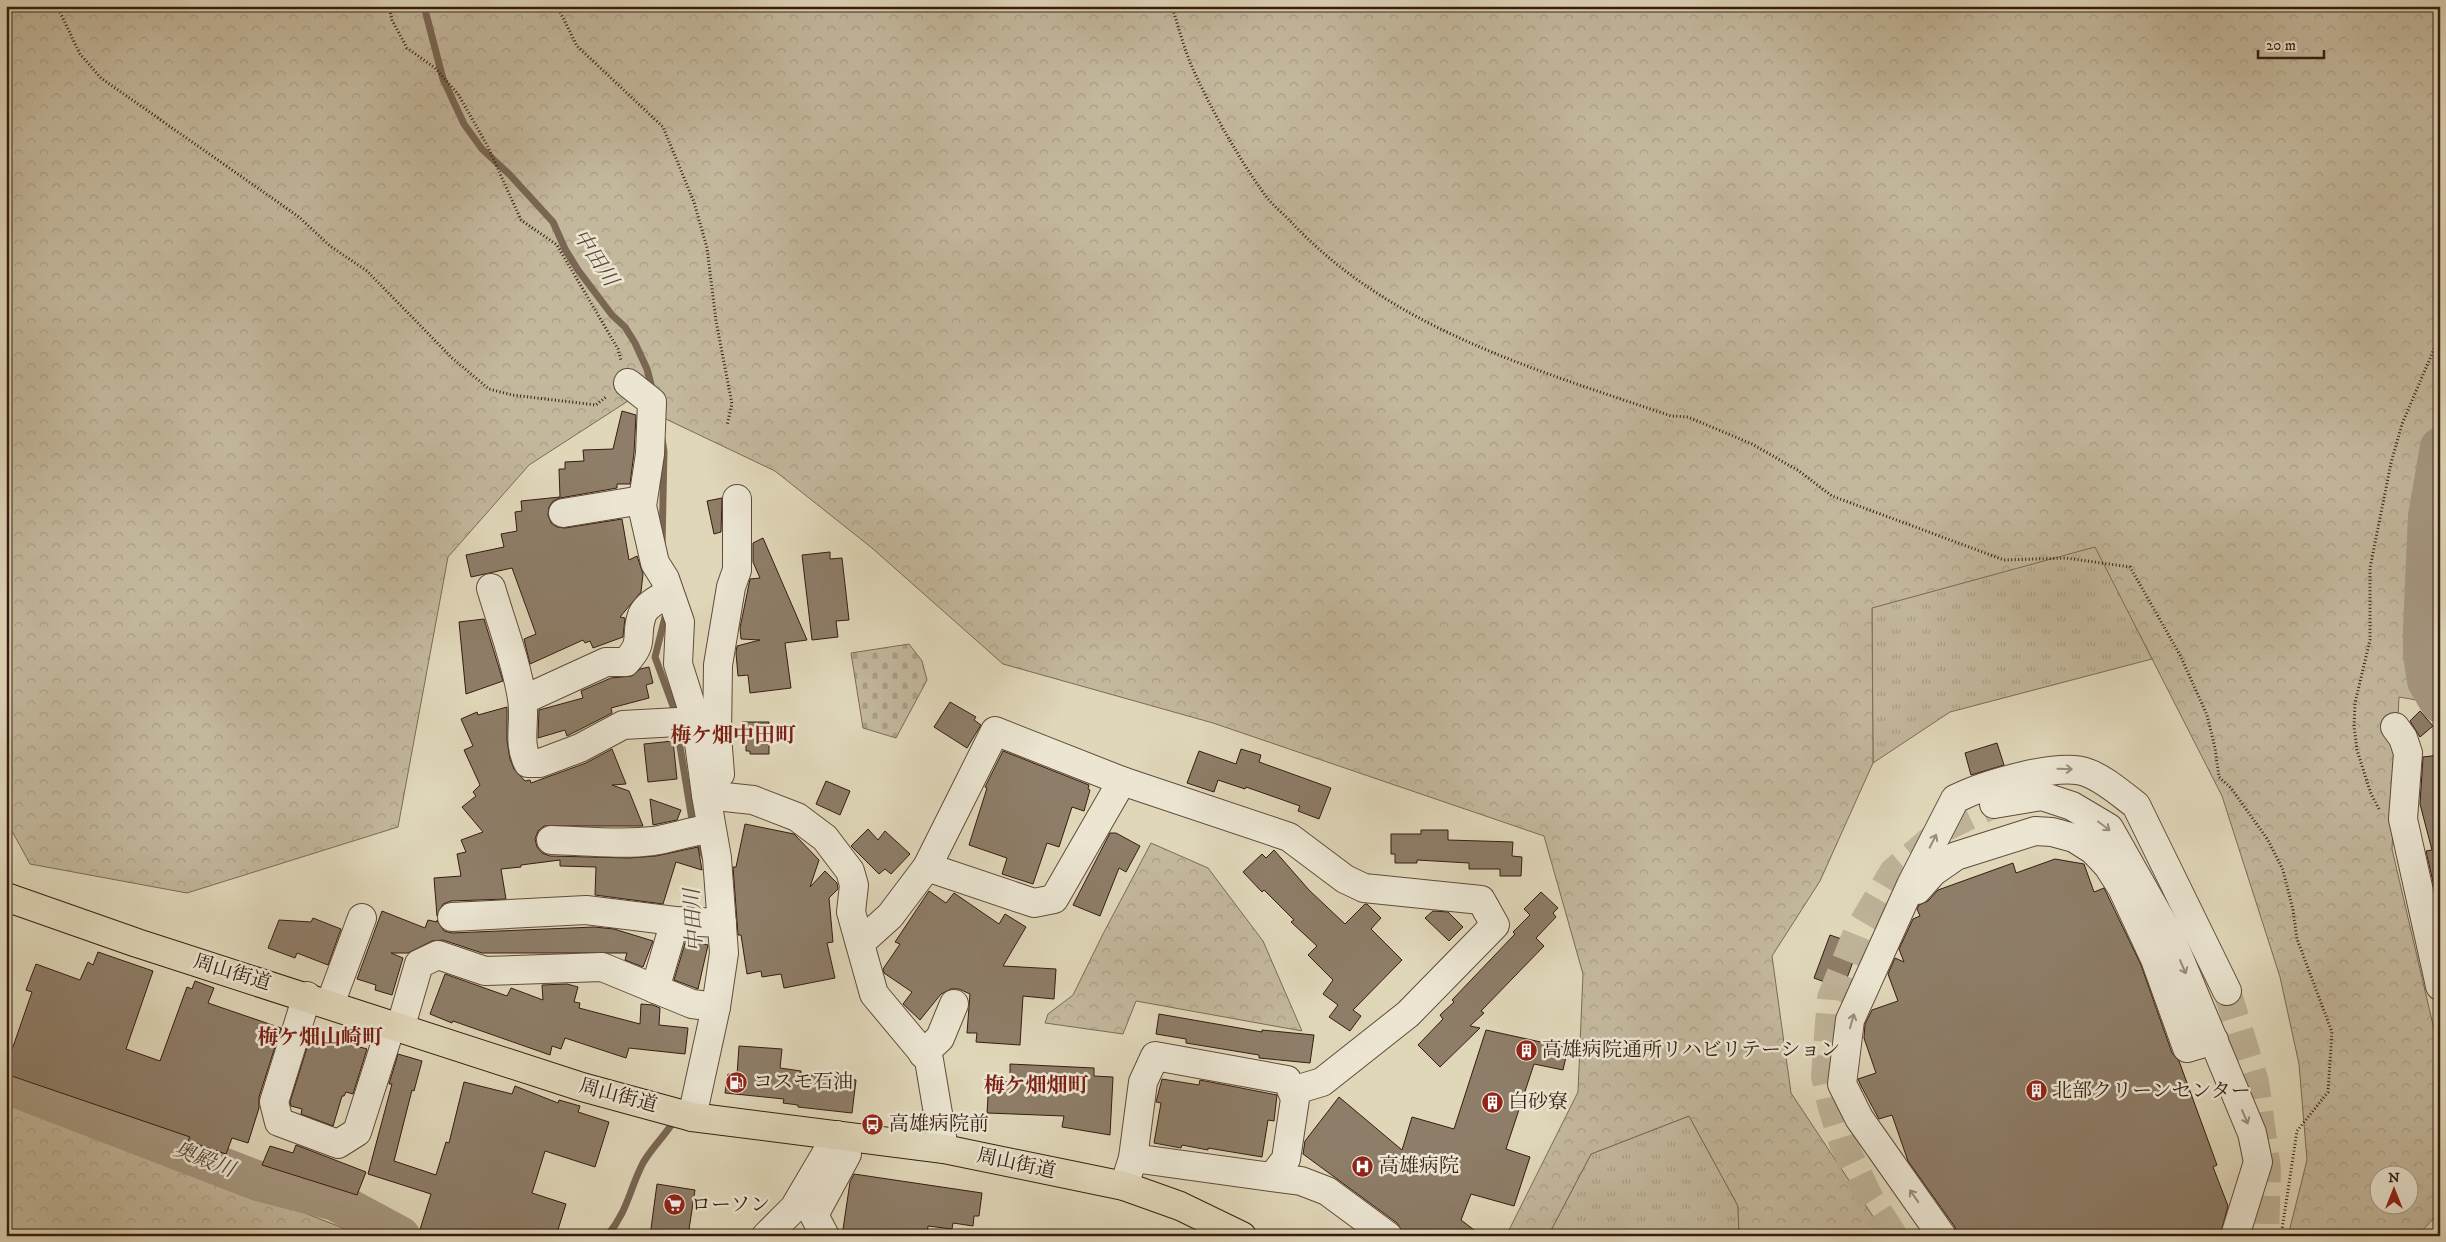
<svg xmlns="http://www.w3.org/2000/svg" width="2446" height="1242" font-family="'IM FELL DW Pica','Noto Serif JP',serif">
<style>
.grass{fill:url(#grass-tufts);stroke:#7c6a56}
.forest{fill:url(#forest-crowns);stroke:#7c6a56;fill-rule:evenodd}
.cemetery{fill:url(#cemetery-stones);stroke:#7c6a56}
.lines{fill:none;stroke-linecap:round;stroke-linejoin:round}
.stream{stroke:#796653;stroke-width:7}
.river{stroke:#a69780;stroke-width:40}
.building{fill:#8e7d68;stroke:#361c10}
.minor-tunnel{stroke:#beb297;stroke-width:28;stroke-dasharray:28 14;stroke-linecap:butt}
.minor-casing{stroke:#604b3a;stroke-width:30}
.highway-casing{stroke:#361c10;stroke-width:30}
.path{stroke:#361c10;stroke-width:3;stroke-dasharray:1 2.5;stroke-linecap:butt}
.minor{stroke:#ebe5d2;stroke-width:28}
.highway{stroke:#e0d7b9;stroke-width:28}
.oneway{stroke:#9a8b7b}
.labels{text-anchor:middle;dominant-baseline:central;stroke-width:5;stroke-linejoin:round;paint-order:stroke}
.street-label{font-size:20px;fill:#361c10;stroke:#ebe5d2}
.poi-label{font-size:20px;fill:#361c10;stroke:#ebe5d2;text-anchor:start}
.water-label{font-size:21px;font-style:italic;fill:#5d4737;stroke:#ebe5d2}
.neighbourhood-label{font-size:21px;font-weight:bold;fill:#7a1f14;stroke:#ebe5d2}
</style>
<defs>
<pattern id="grass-tufts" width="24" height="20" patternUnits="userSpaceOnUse" patternTransform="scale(1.25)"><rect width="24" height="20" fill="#c3b79c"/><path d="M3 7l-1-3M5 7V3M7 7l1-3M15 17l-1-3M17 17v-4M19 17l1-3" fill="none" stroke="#a89d85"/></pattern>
<pattern id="forest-crowns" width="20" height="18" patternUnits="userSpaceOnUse" patternTransform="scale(1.25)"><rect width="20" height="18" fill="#c3b79c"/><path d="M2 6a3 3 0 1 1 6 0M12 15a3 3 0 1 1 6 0" fill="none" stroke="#a89d85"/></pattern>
<pattern id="cemetery-stones" width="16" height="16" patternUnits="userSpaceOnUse" patternTransform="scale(1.25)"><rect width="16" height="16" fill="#c3b79c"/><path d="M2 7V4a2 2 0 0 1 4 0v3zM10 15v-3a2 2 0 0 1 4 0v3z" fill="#a89d85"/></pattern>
</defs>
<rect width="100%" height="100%" fill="#e0d7b9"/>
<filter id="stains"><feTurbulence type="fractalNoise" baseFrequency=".004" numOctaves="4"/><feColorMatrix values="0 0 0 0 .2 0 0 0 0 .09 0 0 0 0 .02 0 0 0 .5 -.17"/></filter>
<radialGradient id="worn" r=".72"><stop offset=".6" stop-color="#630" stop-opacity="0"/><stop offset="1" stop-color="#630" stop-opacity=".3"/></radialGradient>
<g class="grass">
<path d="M2096,546l56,113 -202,53 -77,51 -1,-156z"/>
<path d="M1689,1116l49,90 1,30h-191l43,-82z"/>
</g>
<g class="forest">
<path d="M6,6h2434v698l-41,-7 -7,152 48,206v157l-23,24h-129l19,-76 -8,-96 -19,-87 -58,-181 -127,-249 -223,61 1,155 -53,118 -48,75 19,137 95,143h-147l-1,-30 -49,-90 -98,38 -43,82h-42l72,-144 5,-118 -39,-138 -331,-113 -210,-59 -131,-116 -97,-77 -147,-70 -99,64 -81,92 -50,270 -211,66 -157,-29 -24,-44zM2378,1174h30v30h-30z"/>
<path d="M1151,843l57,25 55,73 39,90 -166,-30 -13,33 -78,-11 3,-9 25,-19 30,-61z"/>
<path d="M6,1088l70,36 262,102 20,10h-352z"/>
</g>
<path class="cemetery" d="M909,644l13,17 5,19 -31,58 -33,-10 -12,-75z"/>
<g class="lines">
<g class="stream">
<path d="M424,6l19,73 21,45 18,25 28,26 43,47 12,27 13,21 34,45 13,12 10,16 12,26 6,23"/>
<path d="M662,439l2,12 -2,95"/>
<path d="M665,617l-10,40 18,49 2,11"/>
<path d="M677,728l16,98"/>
<path d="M697,836l9,25"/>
<path d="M607,1236c21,-25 22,-46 36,-73 9,-16 23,-28 32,-44"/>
</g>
<g class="river">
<path d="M2440,447l-12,69 -5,114v25l4,26 13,22"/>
<path d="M6,1084l255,98 74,19 65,35"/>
</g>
</g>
<g class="building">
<path d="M622,411l14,4 -2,38 -4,31h-13v4l-57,10 -7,3 -4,6 -1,8 3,8 6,4 8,1 57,-9 7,41 8,-4 6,18 -2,18 -21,25 5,1 -2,19 -30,11 -3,-7 -5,2 -2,-3 -53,24 -6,-25 12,-5 -24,-66 -41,9 -5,-22 38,-8 -3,-13 16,-3 -2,-19 7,-1 -1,-10 39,-4 -1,-28h6v-7l19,-1 -1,-11 30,-1z"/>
<path d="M722,498l-1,34 -7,2 -7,-33z"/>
<path d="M763,538l44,102 -22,3 6,45 -41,5 -2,-18 -10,1 -2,-23 1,-7 23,-6 -19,-1 -1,-11 10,-49 10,-1 -7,-16v-19z"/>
<path d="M830,552v7l12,-1 7,62 -13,1 2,16 -26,3 -10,-85z"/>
<path d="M484,619l19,62 -37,13 -7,-72z"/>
<path d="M649,667l4,16 -7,2 3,13 -38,10 1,5 -45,23 -2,-6 -27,8 1,-28 44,-12 -2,-7 30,-13 21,-2 8,-7z"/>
<path d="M950,702l26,15 -2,3 7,5 -14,23 -33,-21z"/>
<path d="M507,707v34l3,18 4,10 11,12 5,-1 1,3 55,-20 26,-14 14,35 -14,1 17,6 14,35h-99l-6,5 -3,8 2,8 5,6 8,3 79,2 27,-2 42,-9 4,23 -26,-8 -13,42 -68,-9 1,-28 -36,-1v-6l-39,5v2l-20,2 5,30 -55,2 -8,3 -6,12 -3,-38 27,-2 -4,-22 9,-2 -5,-12 22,-8 -21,-25 14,-11 -3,-4 7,-7 -16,-35 9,-4 -12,-27 16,-7 1,3z"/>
<path d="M2420,711l13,15 -13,11 -10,-16z"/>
<path d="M742,722h27v32h-19v-3h-4v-6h-4z"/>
<path d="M673,741l4,38 -29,3 -4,-38z"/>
<path d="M1997,743l7,22 -33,10 -6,-22z"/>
<path d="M1241,749l20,6 -2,7 72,26 -12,31 -21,-8 2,-5 -54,-19 -1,2 -27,-9 -4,12 -27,-9 12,-32 37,13z"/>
<path d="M1003,751l86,34 -1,4 2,1 -6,21 -12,-4 -13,40 -12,-4 -14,41 -31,-10 5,-16 -38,-13 18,-57 -2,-1z"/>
<path d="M2440,755v149h-2l-12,-53 6,-1 -12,-46 3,-47z"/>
<path d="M826,781l24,10 -10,24 -24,-11z"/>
<path d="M650,799l31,11 -4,10 -24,5z"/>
<path d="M745,824l49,10 25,26 -9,27 15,-16 12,12 1,6 -9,9 4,44 -6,1 8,35 -51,10 -3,-14 -19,3 -1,-6 -14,3 -6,-39h-3l-5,-68h3z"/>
<path d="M868,829l10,11 7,-9 25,23 -19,20 -6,-5 -6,5 -28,-28z"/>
<path d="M1421,830h27v10l65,2 -1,14 10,1 -1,19h-21v-7h-31v-6l-52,-3v3h-22v-9h-4v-20h30z"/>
<path d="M1110,833h6l24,13 -14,26 -7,-4 -19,48 -27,-11z"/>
<path d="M1274,850l35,40 36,34 20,-20h2l14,14 -10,11 31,31 -49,50 8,6 -11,15 -21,-14 9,-12 -15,-11 10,-14 -25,-25 9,-9 -26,-24 3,-2 -30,-30 -2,2 -19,-20 19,-18 4,4z"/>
<path d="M2055,859l29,5 10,28 10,-4 37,77 31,88 7,8 38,104 -4,2 15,39 -8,30h-263l-2,-9 -47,-66 -16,-46 -13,4 -18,-33 -3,-7 18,-6 -12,-35 1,-14 7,-14 26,-9 -10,-27 7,-16 9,4 -5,-13 14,-30 7,-3 -3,-7 2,-4 9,-4 10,-11 75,-27 3,10z"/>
<path d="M929,891l17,12 8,-10 45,31 6,-10 21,13 -23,39 53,3 -2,30 -31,-3 -3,49 -44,-3 1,-9h-10l3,-39 -11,-5h-8l-10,5 -21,26 -17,-16 9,-12 -28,-19 -1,-4 17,-25 -5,-2z"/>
<path d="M1541,892l17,16 -5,5 3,4 -20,21 8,8 -63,65 3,2 -14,13 10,2 -40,39 -22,-22 25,-26 -3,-4 14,-13 -2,-2 63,-66 -2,-2 17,-17 -6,-6z"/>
<path d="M382,911l43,17 3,-8 9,2v-2l7,11 8,2 142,-6 20,2 39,12 -10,26 -18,-7 2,-7h-145l-39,-13 -11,1 -24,12h-17l12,5 -11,37 -17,-5 1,-5 -19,-6z"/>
<path d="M1433,911l15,1 15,15 -14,14 -24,-23z"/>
<path d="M313,918l28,11 -13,36 -31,-12 -2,5 -27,-10 11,-28 32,2z"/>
<path d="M1830,935l29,10 -16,44 -29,-11z"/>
<path d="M686,940l22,5 -10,44 -24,-9z"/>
<path d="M98,952l55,19 -27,78 34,12 27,-74 5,2 3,-8 19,7 -6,15 73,25 -22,69v11l-11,35 -16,-5 -6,16 -38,-13 2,-4 -184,-63v-7l26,-75 -6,-2 10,-26 44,16 8,-18 5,3z"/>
<path d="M445,974l62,22 4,-8 32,12 -1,-15 25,-1 11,3 -4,15 6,1 -1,5 61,16 1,-20 12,1 7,3 -1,17 29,3 -3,26 -56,-6 -3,10 -61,-20 -4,11 -9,-3 -2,9 -97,-34 -1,2 -22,-9z"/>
<path d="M1159,1014l103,18v-2l52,5 -4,28 -51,-5v-3l-73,-12v-4l-30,-5z"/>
<path d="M316,1030l21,6 -2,4 32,9 -14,45 -7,-2 -2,4h-2l-9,30 -32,-12 1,-5 -11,-3 -1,-4 20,-64 3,1z"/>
<path d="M1486,1030l82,18 -5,22 -29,-6 -28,85 24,8 -16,49 -43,-12 -10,26 21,16h-77l-8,-13 -94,-69 2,-13 34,-44 63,53 10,-33 42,12z"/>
<path d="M739,1046l43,3 -2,19 21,3v3l55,6 -4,33 -54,-6v-2l-15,-2 1,-4 -59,-6 3,-19 9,1z"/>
<path d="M398,1054l24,7 -8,30 -2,-1 -18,71 42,14 10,-33 3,1 15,-61 48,12 3,-8 43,17 1,-3 21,6 -2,6 31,10 -14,45 -50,-16 -13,42 34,11 -10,32h-138l13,-42 -63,-20 24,-90h-3z"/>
<path d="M1010,1064l84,4v8l19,1 -3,58 -48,-8 2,-11 -77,-3 2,-32 21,1z"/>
<path d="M1162,1079l37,6 1,-5 77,15 -3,26 -6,-1 -6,37 -54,-9v2l-26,-5 -1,3 -27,-5 7,-40 -5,-1z"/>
<path d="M296,1145l70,27 -9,23 -95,-30 8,-19 23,7z"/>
<path d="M854,1174l128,19 -3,23h-5l-1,10 -20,-3 -1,6 -24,-3 -1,10h-85l8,-54z"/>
<path d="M657,1184l38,6 -7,46h-38z"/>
</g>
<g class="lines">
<g class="minor-tunnel">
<path d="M2227,991l28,91 12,87 -2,67"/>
<path d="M1894,1236l-24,-37 -27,-56 -12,-39 -6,-28 6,-78 26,-65 36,-61 53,-45 48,-23"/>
</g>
<defs>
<g id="minor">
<path d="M628,383l24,19 -2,52 -8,52 13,57 10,16 15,43 -2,42 18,57 10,74 47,5 44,17 28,21 25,33 4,14 -3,27 23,82 55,66 15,89"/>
<path d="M563,513l73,-12 6,5"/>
<path d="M491,588c10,34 26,76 31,111 4,22 -5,43 6,64h12l40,-15 43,-23 73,-4"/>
<path d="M523,700l83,-38h20c20,-22 8,-24 16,-47 4,-10 18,-17 27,-22"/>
<path d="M2395,727l8,11 5,15 -5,66 37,167"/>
<path d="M720,774l-3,-39 1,-70 13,-78 6,-17v-71"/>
<path d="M1994,804l48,-8 30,10 37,22 61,108 82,197 6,29 -23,74"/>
<path d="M551,840c34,1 69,5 102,1 20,-3 37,-10 58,-12"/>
<path d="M927,867l107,36 20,-4 68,-118"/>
<path d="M1917,890l16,-18 23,-16 79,-25 17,1 22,6 19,12 15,16 14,22 33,71 32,89 27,-8"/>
<path d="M452,917l134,-7 89,11 47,2"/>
<path d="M860,943l30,-27 37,-49 68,-136 127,50 167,56 56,42 19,9 117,12 14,25 -87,89 -86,68 -30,9 3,8 -9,60 -13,17"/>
<path d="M655,989l20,-68"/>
<path d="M307,996l-33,106 5,20 59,22 19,-12 34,-106"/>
<path d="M330,1004l32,-86"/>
<path d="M400,1029l19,-65 19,-9 47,16 117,-4 90,37 24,3"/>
<path d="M923,1054l17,-16 14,-34"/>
<path d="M692,1117l24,-110 8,-54 -7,-95 -11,-63"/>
<path d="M1133,1158l10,-76 12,-26 132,24 5,11"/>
<path d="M1124,1186l9,-28 168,23 26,10 61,45"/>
<path d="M766,1236l28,-28 43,-73"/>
<path d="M825,1236l-11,-21 33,-61"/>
<path d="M1942,1236l-83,-118 -17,-34 8,-64 61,-135 44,-86c28,-14 105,-38 133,-26 18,7 33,21 48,32l91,186"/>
</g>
<path id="highway" d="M6,897l131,46 445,144 110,30 252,32 180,37 56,20 62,30"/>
</defs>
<use href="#minor" class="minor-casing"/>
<use href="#highway" class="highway-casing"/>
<g class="path">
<path d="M57,6l23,48 21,24 198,139 31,29 37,25 85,87 37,31 23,6 84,10 11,-9"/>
<path d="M389,6l3,14 15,28 28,20 23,26 29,51 34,75 36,25 61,104 3,11"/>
<path d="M557,6l20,40 86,81 31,75 13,46 9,73 16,83 -5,21"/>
<path d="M1172,6c6,20 12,42 20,61 20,44 45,89 73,128 8,11 20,20 29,30 100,105 243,145 377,191l17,1 64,27 47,27 33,25 172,64 62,-2 64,9 50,88 27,60 8,33 4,29 12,11 37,52 15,30 10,40 4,29 35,93 -4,60 -31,39 -16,105"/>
<path d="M2379,809l-8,-15 -14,-44 -3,-24 1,-23 15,-63v-72l21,-105 11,-39 38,-89"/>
</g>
<use href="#minor" class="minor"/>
<use href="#highway" class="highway"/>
</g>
<defs><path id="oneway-shaft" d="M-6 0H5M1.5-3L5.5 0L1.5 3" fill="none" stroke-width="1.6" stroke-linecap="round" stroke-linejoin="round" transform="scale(1.25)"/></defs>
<g class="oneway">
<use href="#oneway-shaft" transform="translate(2065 769) rotate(2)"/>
<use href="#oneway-shaft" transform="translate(2104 826) rotate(37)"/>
<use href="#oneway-shaft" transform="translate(1933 841) rotate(-63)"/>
<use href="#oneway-shaft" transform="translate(2183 967) rotate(67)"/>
<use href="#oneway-shaft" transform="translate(1852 1021) rotate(-74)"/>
<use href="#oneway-shaft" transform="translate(2245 1117) rotate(67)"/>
<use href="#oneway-shaft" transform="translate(1914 1196) rotate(-125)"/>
</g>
<defs>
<symbol id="building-disc" viewBox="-11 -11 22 22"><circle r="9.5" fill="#8f2418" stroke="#ebe5d2"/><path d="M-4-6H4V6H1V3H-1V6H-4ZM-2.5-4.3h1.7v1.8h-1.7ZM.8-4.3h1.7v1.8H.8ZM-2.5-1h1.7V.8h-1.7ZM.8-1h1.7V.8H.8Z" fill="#fff"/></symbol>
<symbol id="fuel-disc" viewBox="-11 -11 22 22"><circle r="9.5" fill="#8f2418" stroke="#ebe5d2"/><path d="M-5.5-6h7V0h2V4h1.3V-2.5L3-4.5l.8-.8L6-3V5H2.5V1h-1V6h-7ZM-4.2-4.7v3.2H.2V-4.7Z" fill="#fff"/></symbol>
<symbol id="bus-disc" viewBox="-11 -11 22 22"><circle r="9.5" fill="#8f2418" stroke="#ebe5d2"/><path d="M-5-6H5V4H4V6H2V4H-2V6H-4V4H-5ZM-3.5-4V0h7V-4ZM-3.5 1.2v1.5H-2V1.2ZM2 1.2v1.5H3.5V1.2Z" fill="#fff"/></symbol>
<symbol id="hospital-disc" viewBox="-11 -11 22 22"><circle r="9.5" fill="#8f2418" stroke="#ebe5d2"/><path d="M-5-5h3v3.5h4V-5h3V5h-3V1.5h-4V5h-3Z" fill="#fff"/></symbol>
<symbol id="supermarket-disc" viewBox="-11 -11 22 22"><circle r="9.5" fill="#8f2418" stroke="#ebe5d2"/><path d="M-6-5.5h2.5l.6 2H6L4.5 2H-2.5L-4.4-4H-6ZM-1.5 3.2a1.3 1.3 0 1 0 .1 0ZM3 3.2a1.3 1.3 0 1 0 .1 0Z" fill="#fff"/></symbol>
</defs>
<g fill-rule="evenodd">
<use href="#building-disc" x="1514" y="1038" width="25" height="25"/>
<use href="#fuel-disc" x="724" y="1070" width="25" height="25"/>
<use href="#building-disc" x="2024" y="1078" width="25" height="25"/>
<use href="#building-disc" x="1480" y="1090" width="25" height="25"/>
<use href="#bus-disc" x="860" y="1112" width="25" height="25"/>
<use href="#hospital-disc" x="1350" y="1154" width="25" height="25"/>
<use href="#supermarket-disc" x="662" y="1192" width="25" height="25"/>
</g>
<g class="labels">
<g class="street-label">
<text transform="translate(232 973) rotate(17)">周山街道</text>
<text transform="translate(618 1096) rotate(15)">周山街道</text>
<text transform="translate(1016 1164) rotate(12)">周山街道</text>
</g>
<g class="poi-label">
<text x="1542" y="1050">高雄病院通所リハビリテーション</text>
<text x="753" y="1082">コスモ石油</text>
<text x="2052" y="1091">北部クリーンセンター</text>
<text x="1508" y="1102">白砂寮</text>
<text x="889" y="1124">高雄病院前</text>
<text x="1379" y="1166">高雄病院</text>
<text x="691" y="1205">ローソン</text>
</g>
<g class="water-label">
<text transform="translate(595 258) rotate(57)">中田川</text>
<text transform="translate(694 920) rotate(-93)">中田川</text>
<text transform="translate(204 1160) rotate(21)">奥殿川</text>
</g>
<g class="neighbourhood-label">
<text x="733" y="736">梅ケ畑中田町</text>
<text x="320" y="1038">梅ケ畑山崎町</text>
<text x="1036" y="1086">梅ケ畑畑町</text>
</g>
</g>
<rect width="2446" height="1242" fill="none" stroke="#e0d7b9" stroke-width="25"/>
<rect x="8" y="8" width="2431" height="1227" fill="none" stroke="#361c10" stroke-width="2.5"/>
<rect x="12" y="12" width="2421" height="1217" fill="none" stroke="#361c10"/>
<g transform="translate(2394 1190)"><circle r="24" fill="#ebe5d2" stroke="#a39584"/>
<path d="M0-4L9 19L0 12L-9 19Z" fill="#8f2418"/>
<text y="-8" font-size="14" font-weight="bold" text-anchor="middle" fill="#361c10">N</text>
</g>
<path d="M2258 50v8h66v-8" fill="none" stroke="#361c10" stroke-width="2.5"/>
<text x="2266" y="50" font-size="15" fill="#361c10" stroke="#ebe5d2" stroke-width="4" paint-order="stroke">20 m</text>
<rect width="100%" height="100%" filter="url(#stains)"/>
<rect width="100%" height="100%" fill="url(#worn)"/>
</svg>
